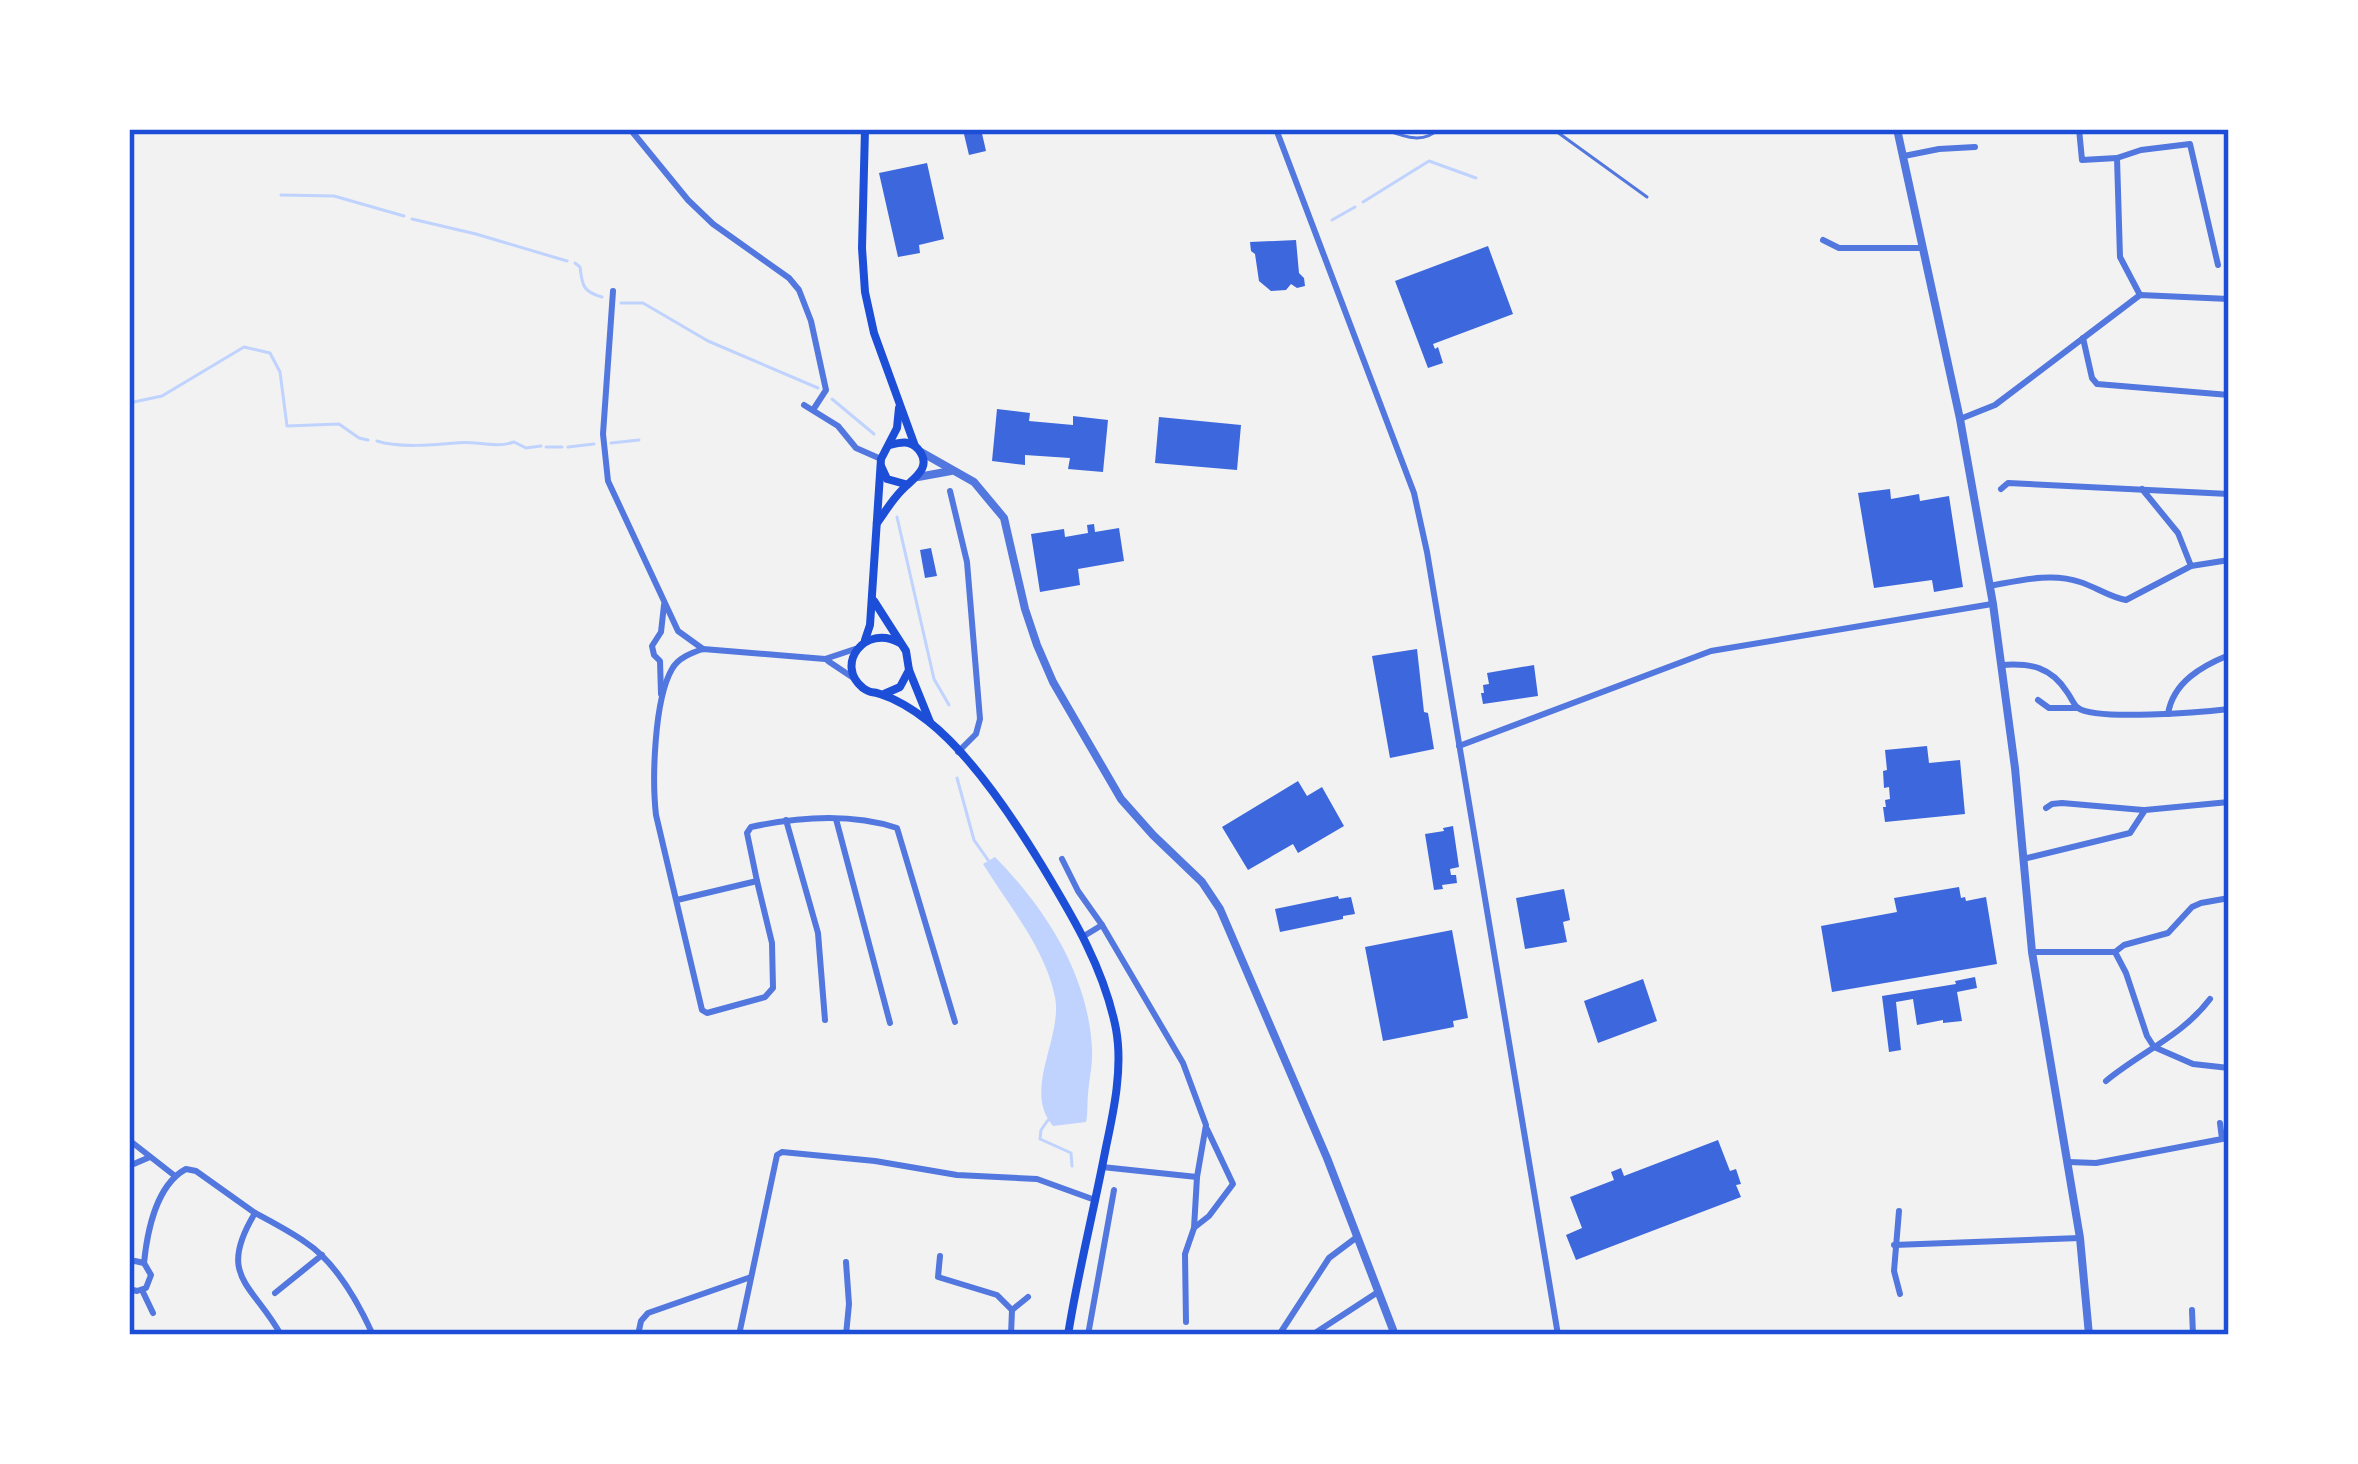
<svg xmlns="http://www.w3.org/2000/svg" width="2358" height="1464" font-family="Quicksand,sans-serif">
<style>
.water{fill:#bfd3fe}
.lines{fill:none;stroke-linecap:round;stroke-linejoin:round}
.stream{stroke:#bfd3fe;stroke-width:3}
.building{fill:#3d67dc}
.service{stroke:#5277de;stroke-width:3}
.minor{stroke:#5277de;stroke-width:6}
.tertiary{stroke:#5277de;stroke-width:8}
.secondary{stroke:#1d4ed8;stroke-width:8}
.neatline{fill:none;stroke:#1d4ed8;stroke-width:4.5}
</style>
<rect width="100%" height="100%" fill="#f2f2f2"/>
<path class="water" d="M995,857c50,51 93,117 97,191 1,16 -3,31 -4,47 -1,10 0,18 -2,27l-33,4c-31,-36 10,-88 2,-129 -10,-49 -46,-91 -72,-133z"/>
<g class="lines">
<g class="stream">
<path d="M281,195l53,1 70,20"/>
<path d="M1363,202l66,-41 47,17"/>
<path d="M412,219l64,15 91,27"/>
<path d="M1332,220l23,-13"/>
<path d="M575,263l5,4c2,18 3,25 22,30"/>
<path d="M621,303h22l65,38 110,47"/>
<path d="M832,399l42,35"/>
<path d="M129,403l33,-7 82,-49 26,6 10,19 7,54 52,-2 20,14 9,2"/>
<path d="M377,441c21,7 56,4 78,2 21,-3 39,6 59,-1l12,6 15,-2"/>
<path d="M611,443l28,-3"/>
<path d="M546,447h16"/>
<path d="M568,447l26,-3"/>
<path d="M897,517l37,162 15,26"/>
<path d="M957,778l17,62 14,20"/>
<path d="M1048,1120l-7,10 -1,9 31,14 1,13"/>
</g>
</g>
<g class="building">
<path d="M966,129h15l5,22 -17,4 -6,-25z"/>
<path d="M927,163l17,76 -25,6 1,8 -22,4 -19,-84z"/>
<path d="M1296,240l3,33 5,5 1,8 -8,2 -6,-4 -5,6 -15,1 -12,-10 -4,-27 -4,-3 -1,-9z"/>
<path d="M1488,246l25,68 -80,30 2,5 3,-2 5,16 -15,5 -33,-87z"/>
<path d="M997,409l33,4 -1,8 44,4v-9l35,4 -5,52 -35,-3 2,-11 -45,-3v10l-33,-4z"/>
<path d="M1159,417l82,8 -4,45 -82,-7z"/>
<path d="M1890,489l1,10 28,-5 1,7 29,-5 14,91 -29,5 -2,-12 -58,8 -16,-95z"/>
<path d="M1094,524l1,8 24,-4 5,33 -46,8 2,16 -40,7 -9,-58 33,-5 1,8 23,-4 -1,-8z"/>
<path d="M931,548l6,28 -12,2 -5,-28z"/>
<path d="M1417,649l7,63 4,1 6,36 -44,9 -18,-102z"/>
<path d="M1534,665l4,31 -55,8 -2,-11h3l-1,-8 6,-1 -2,-11z"/>
<path d="M1927,746l2,17 31,-3 5,54 -80,8 -2,-15h3l-1,-7 5,-1 -1,-12 -5,1 -1,-17 4,-1 -2,-20z"/>
<path d="M1298,781l9,15 15,-9 22,39 -46,27 -5,-9 -45,26 -26,-43z"/>
<path d="M1453,826l6,41 -9,2 1,6h5l1,8 -15,2 1,4 -9,1 -9,-56 19,-3 -1,-3z"/>
<path d="M1959,887l2,11 4,-1 1,4 20,-4 11,67 -165,28 -11,-66 76,-14 -3,-14z"/>
<path d="M1564,889l6,31 -7,2 4,20 -42,7 -9,-51z"/>
<path d="M1338,896l1,3 12,-2 4,17 -12,2v3l-63,13 -5,-23z"/>
<path d="M1452,930l16,88 -15,3 1,6 -71,14 -18,-94z"/>
<path d="M1975,977l2,11 -20,4 5,29 -19,2v-3l-26,5 -4,-26 -17,3 5,48 -12,2 -7,-56 74,-12 -1,-3z"/>
<path d="M1643,979l14,42 -59,22 -14,-42z"/>
<path d="M1718,1140l12,31 6,-2 5,15 -5,1 5,12 -165,63 -10,-25 16,-7 -12,-31 44,-17 -3,-8 10,-4 3,8z"/>
</g>
<g class="lines">
<g class="service">
<path d="M1383,129c20,7 39,16 56,0"/>
<path d="M1553,129l94,68"/>
</g>
<g class="minor">
<path d="M630,129l58,71 25,24 76,54 10,12 12,31 15,69 -13,20"/>
<path d="M1276,129l138,364 13,59 131,783"/>
<path d="M2079,129l3,31 35,-2"/>
<path d="M1904,156l35,-7 36,-2"/>
<path d="M1823,240l16,8h83"/>
<path d="M613,291l-10,143 5,47 70,150 25,18"/>
<path d="M2140,295l-20,-38 -3,-99 24,-8 49,-6 28,121"/>
<path d="M2083,338l9,40 5,6 132,11"/>
<path d="M804,405l34,21 18,22 25,11"/>
<path d="M1960,419l35,-14 145,-110 89,4"/>
<path d="M2001,489l7,-6 221,11"/>
<path d="M2142,489l36,44 13,33"/>
<path d="M950,491l17,71 13,157 -4,15 -18,18"/>
<path d="M1989,586c29,-5 62,-14 91,-4 16,5 29,15 46,18l65,-34 38,-6"/>
<path d="M828,661l24,16"/>
<path d="M2002,665c29,-2 49,2 65,27 4,5 6,12 11,16 18,13 125,4 151,1"/>
<path d="M661,694l-1,-33 -6,-6 -2,-9 9,-14 3,-27"/>
<path d="M2038,700l11,8h29"/>
<path d="M2168,714c5,-32 34,-48 61,-59"/>
<path d="M1459,746l252,-95 281,-47"/>
<path d="M2046,808l6,-4 10,-1 81,7"/>
<path d="M836,819l54,204"/>
<path d="M786,820l32,113 7,87"/>
<path d="M1062,859l16,32 24,34 81,138 23,62 -9,52 -3,51 -9,26 1,68"/>
<path d="M2023,859l107,-26 15,-23 84,-8"/>
<path d="M757,881l-10,-48 4,-6c47,-10 100,-14 146,1l58,194"/>
<path d="M677,900l80,-19 15,62 1,45 -8,9 -58,16 -5,-3 -46,-195c-4,-35 -2,-115 16,-146 6,-11 19,-16 31,-20l122,10 30,-10"/>
<path d="M1084,936l18,-11"/>
<path d="M2032,952h83l11,21 21,63 7,11 39,17 36,4"/>
<path d="M2115,952l9,-7 44,-12 24,-26 9,-4 28,-5"/>
<path d="M2106,1081c35,-29 76,-45 104,-82"/>
<path d="M129,1140l46,36"/>
<path d="M2068,1162l28,1 126,-24 -2,-16"/>
<path d="M129,1166l21,-9"/>
<path d="M1102,1167l95,10"/>
<path d="M1899,1211l-5,60 6,23"/>
<path d="M1195,1227l14,-11 24,-32 -26,-55"/>
<path d="M1894,1245l186,-7"/>
<path d="M940,1256l-2,21 59,18 15,15 -1,25"/>
<path d="M846,1262l3,42 -3,31"/>
<path d="M129,1263l6,-2 9,2 7,12 -5,13 -9,3 -8,-2"/>
<path d="M144,1263c3,-30 12,-78 42,-94l10,2 59,42"/>
<path d="M142,1290l11,23"/>
<path d="M275,1293l47,-38"/>
<path d="M1012,1310l16,-13"/>
<path d="M2192,1310l1,25"/>
<path d="M281,1335c-28,-51 -65,-58 -26,-122 17,9 34,18 50,29 31,20 53,60 68,93"/>
<path d="M638,1335l3,-14 7,-8 103,-36"/>
<path d="M739,1335l38,-180 5,-3 93,9 82,14 80,4 58,21"/>
<path d="M1088,1335l26,-145"/>
<path d="M1279,1335l50,-77 28,-21"/>
<path d="M1312,1335l66,-43"/>
</g>
<g class="tertiary">
<path d="M1897,129l63,290 33,185 22,164 17,184 48,286 9,97"/>
<path d="M921,452l53,30 30,36 21,91 12,36 16,37 68,117 32,36 49,47 18,27 107,249 68,177"/>
<path d="M918,477l33,-6"/>
</g>
<g class="secondary">
<path d="M865,129l-3,119 3,44 9,41 41,113"/>
<path d="M881,466l6,13 18,5"/>
<path d="M877,523c8,-11 15,-23 25,-33 10,-11 32,-22 16,-41 -8,-9 -17,-7 -28,-4"/>
<path d="M874,601l32,50 3,19 21,52"/>
<path d="M865,640l5,-15 11,-166 16,-31 2,-20"/>
<path d="M900,643c-35,-20 -66,22 -37,45 10,7 7,2 17,6 16,5 35,17 48,27 42,33 85,97 113,143 32,53 63,104 75,165 7,38 -2,81 -10,118 -12,63 -28,125 -38,188"/>
<path d="M884,694l16,-7 9,-17"/>
</g>
</g>
<rect width="2358" height="1464" fill="none" stroke="#ffffff" stroke-width="264"/>
<rect x="132" y="132" width="2094" height="1200" class="neatline"/>
</svg>
